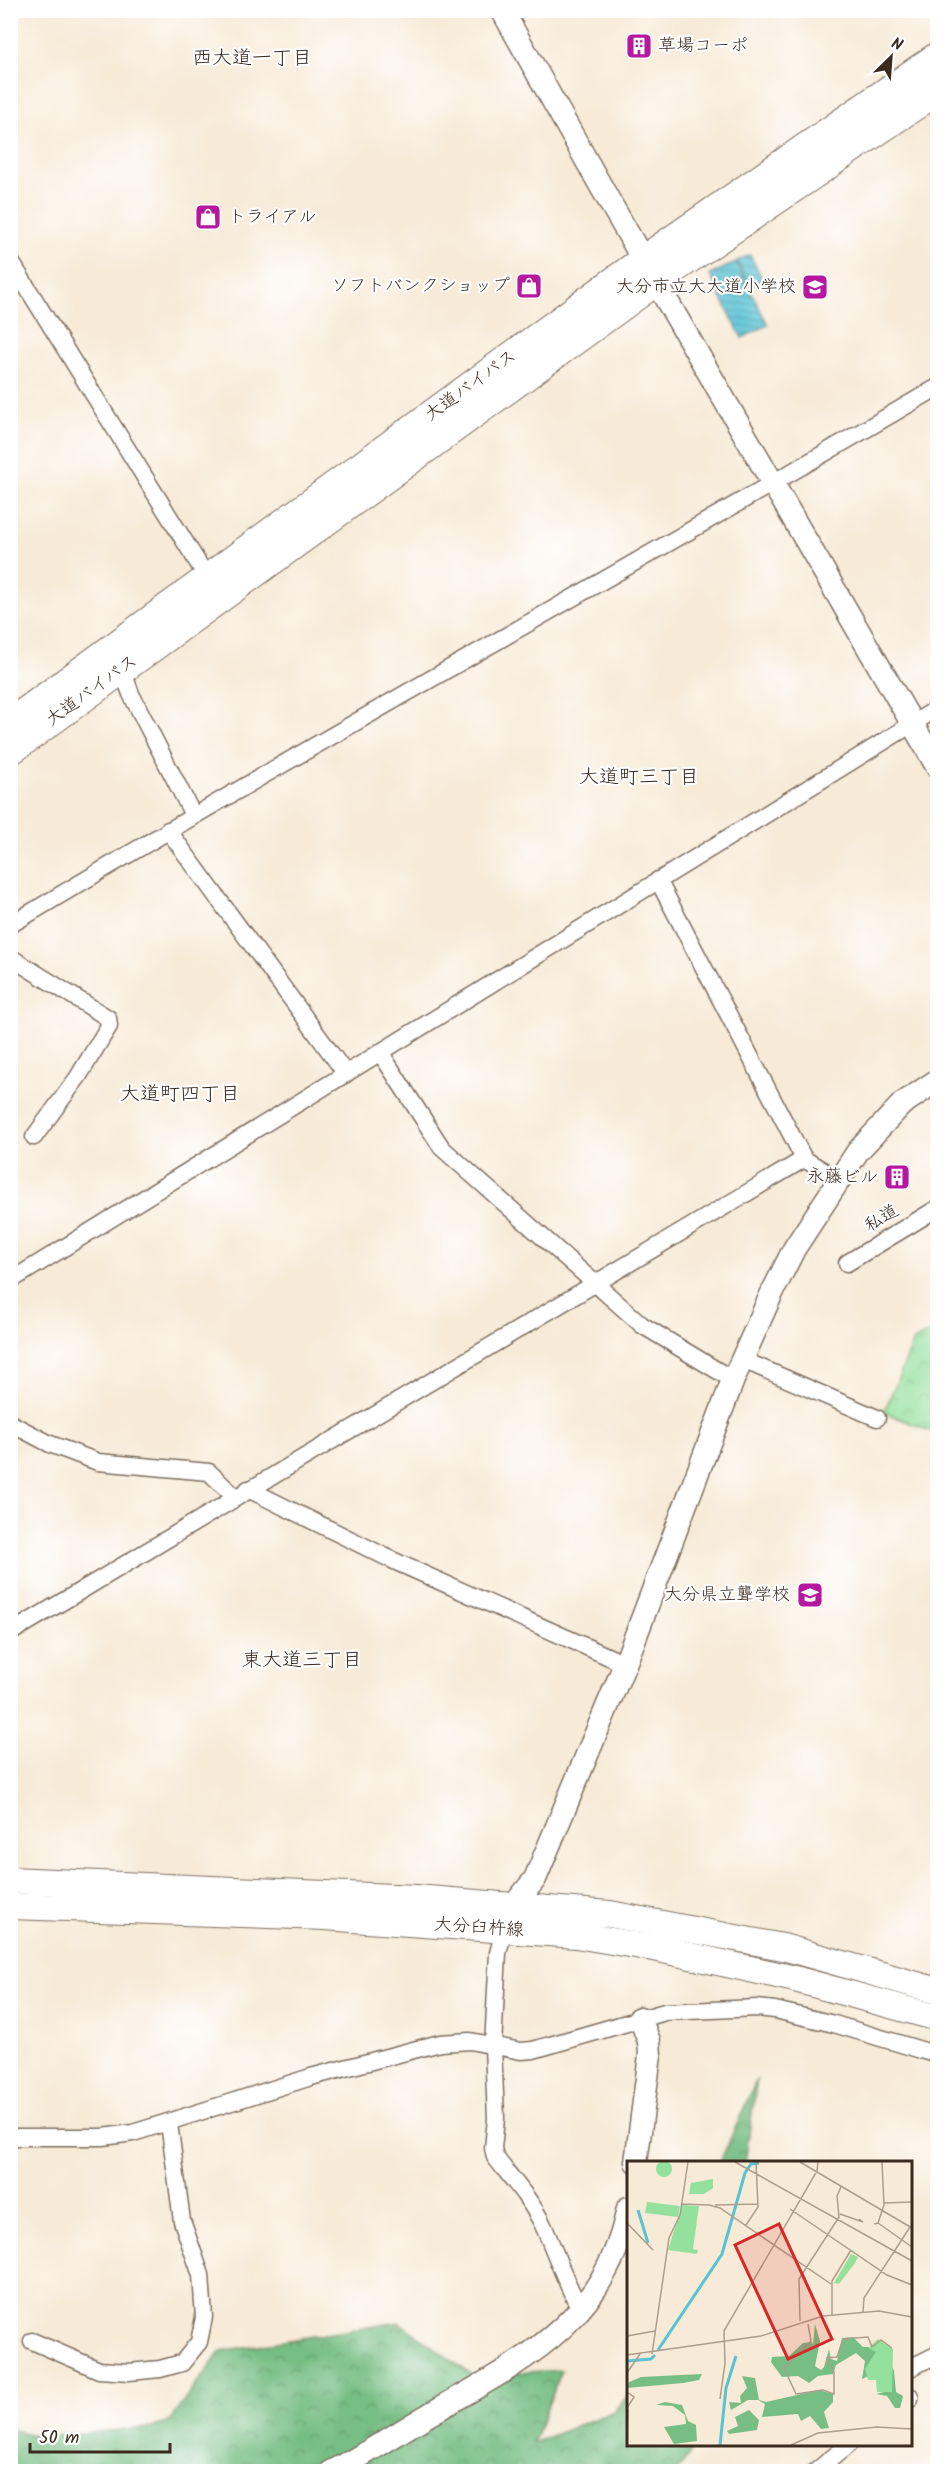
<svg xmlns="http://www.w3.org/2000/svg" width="948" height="2482" font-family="Kalam,'Klee One',sans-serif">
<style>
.forest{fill:url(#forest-crowns);stroke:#597451;stroke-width:1.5}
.park{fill:url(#park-crowns);stroke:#68855e;stroke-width:1.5}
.water{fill:url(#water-rules);stroke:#4a767a;stroke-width:1.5}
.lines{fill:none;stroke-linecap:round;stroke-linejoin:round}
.street-casing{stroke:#7d6d5e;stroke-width:19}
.secondary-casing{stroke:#7d6d5e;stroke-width:25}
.primary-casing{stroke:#7d6d5e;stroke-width:28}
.highway-casing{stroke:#7d6d5e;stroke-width:32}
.street{stroke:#fff;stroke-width:16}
.secondary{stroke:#fff;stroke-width:22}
.primary{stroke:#fff;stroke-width:26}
.highway{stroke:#fff;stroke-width:30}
.labels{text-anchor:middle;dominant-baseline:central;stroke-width:4.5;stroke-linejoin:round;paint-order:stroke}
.poi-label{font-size:18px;fill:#3b2a1e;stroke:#fff;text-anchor:end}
.street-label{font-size:18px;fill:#3b2a1e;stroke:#fff}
.neighbourhood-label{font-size:20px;fill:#3b2a1e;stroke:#fff}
.inset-river{fill:none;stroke:#59c2d5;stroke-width:3}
.inset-road{fill:none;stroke:#ac9d8c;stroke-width:1.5}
.view{fill:#d62828;fill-opacity:0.15;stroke:#d62828;stroke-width:3}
.inset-edge{fill:none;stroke:#3b2a1e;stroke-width:3}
</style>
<defs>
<pattern id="forest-crowns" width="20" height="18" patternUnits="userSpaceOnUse" patternTransform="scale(1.5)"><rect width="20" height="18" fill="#77be84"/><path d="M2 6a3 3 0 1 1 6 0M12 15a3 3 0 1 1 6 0" fill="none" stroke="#639b6b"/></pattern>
<pattern id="park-crowns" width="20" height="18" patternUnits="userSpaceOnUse" patternTransform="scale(1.5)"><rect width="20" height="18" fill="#94e09d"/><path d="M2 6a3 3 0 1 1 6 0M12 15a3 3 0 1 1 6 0" fill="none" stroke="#80c087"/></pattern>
<pattern id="water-rules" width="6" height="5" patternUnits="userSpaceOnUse" patternTransform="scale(1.5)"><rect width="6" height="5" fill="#59c2d5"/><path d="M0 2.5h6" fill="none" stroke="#4b9eac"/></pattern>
</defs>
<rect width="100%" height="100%" fill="#fff"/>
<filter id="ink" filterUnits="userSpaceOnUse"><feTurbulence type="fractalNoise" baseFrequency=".0167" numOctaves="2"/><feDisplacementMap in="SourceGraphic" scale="12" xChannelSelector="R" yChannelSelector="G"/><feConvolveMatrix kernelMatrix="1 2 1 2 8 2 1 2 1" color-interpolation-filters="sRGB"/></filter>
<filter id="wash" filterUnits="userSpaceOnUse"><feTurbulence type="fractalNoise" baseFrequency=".008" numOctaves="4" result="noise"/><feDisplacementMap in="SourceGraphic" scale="24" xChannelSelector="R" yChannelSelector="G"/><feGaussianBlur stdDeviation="1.35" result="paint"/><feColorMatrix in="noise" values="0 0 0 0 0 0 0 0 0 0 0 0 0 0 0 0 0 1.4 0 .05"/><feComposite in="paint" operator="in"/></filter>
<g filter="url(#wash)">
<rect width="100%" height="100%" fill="#f7ead6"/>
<g class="forest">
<path d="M757,2079l-12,83h-25z"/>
<path d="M399,2322l73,53 90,-5 -29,73 79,-31 16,-16v48l68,1 -19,27h-666l-1,-43 27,7 115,-8 18,-8 51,-69z"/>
</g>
<path class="park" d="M937,1328v106l-53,-22 30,-71z"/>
<g class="water">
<path d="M750,255l13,25 -13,7 -13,-26z"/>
<path d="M736,262l32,63 -26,13 -32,-63z"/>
</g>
</g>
<g filter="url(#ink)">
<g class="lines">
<defs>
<g id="street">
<path d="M10,260l198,319"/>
<path d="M122,669l9,25 62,121"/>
<path d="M168,830l178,244"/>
<path d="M658,880l146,279"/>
<path d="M10,925c307,-185 620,-357 928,-538"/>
<path d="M10,957l98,61 1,8 -31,51 -44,60"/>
<path d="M380,1052l62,96 200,177 91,55"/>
<path d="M847,1263l91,-55"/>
<path d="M10,1281l928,-573"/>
<path d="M743,1360l134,58"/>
<path d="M10,1423l40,21 48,18 111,10 26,25"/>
<path d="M248,1489l144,71 233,104"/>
<path d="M10,1633c264,-159 530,-314 794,-474l35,21"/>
<path d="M506,1922l-8,31 -5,93 3,73 -3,29 2,9c17,22 36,43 48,68 13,28 22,58 38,85"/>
<path d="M10,2137h93l30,-4 178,-56 129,-34 30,-2 51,10 12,-1 132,-38 92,-4 18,2 59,14 104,31"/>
<path d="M32,2341l67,29 30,2 31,-3 22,-6 17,-21 5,-25 -3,-42 -19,-54 -13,-98"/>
<path d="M910,2368l28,-14"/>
<path d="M910,2396v3"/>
<path d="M815,2472l34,-28"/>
</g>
<g id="secondary">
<path d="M502,10l110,196 326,562"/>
<path d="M514,1905l21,-26 90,-215 108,-284 38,-85 23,-46 64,-98 44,-47 36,-24"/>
<path d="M636,2162l14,-107 -1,-14 -9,-23"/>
<path d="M331,2472c35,-17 66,-39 99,-58 92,-53 176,-92 198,-206"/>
</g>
<g id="primary">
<path d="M10,1880l406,18 194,16 173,33 155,44"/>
<path d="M10,1906l315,11 251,18 83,14 132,29 147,40"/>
</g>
<g id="highway">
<path d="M10,724l633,-463 295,-204"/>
<path d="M10,750l645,-469 283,-192"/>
</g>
</defs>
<use href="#street" class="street-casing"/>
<use href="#secondary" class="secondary-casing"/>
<use href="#primary" class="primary-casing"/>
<use href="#highway" class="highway-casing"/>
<use href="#street" class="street"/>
<use href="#secondary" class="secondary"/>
<use href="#primary" class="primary"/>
<use href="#highway" class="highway"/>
</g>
</g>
<defs>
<symbol id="building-square" viewBox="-11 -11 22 22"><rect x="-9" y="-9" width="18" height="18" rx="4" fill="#b5179e" stroke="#fff"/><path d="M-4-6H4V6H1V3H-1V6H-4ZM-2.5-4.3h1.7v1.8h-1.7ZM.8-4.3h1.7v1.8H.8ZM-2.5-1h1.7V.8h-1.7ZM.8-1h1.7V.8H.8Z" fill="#fff"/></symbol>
<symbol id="shop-square" viewBox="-11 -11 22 22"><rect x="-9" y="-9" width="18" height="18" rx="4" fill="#b5179e" stroke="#fff"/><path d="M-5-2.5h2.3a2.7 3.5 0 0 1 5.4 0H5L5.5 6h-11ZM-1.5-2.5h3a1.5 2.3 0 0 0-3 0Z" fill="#fff"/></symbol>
<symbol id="school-square" viewBox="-11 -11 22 22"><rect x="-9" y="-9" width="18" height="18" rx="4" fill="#b5179e" stroke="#fff"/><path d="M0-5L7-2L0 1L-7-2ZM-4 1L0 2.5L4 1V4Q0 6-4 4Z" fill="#fff"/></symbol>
</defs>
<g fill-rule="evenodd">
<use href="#building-square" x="624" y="31" width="30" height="30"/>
<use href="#shop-square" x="193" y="202" width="30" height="30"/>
<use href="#shop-square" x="514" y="271" width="30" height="30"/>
<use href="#school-square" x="800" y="272" width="30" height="30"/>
<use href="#building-square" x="882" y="1162" width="30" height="30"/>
<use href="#school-square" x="795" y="1580" width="30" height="30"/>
</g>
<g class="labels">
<g class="poi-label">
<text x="658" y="46" text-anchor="start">草場コーポ</text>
<text x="228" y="217" text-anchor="start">トライアル</text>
<text x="510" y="286">ソフトバンクショップ</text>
<text x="796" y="287">大分市立大大道小学校</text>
<text x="878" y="1177">永藤ビル</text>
<text x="790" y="1595">大分県立聾学校</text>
</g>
<g class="street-label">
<text transform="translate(471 386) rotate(-36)">大道バイパス</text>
<text transform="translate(92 691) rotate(-36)">大道バイパス</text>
<text transform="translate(882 1219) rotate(-31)">私道</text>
<text transform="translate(479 1928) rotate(4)">大分臼杵線</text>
</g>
<g class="neighbourhood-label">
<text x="252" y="59">西大道一丁目</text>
<text x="639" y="778">大道町三丁目</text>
<text x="180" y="1095">大道町四丁目</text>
<text x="302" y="1661">東大道三丁目</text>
</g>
</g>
<g transform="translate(627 2161)">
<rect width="285" height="285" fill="#f7ead6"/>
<path d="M29 8a8 8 0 1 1 16 0a8 8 0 1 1-16 0ZM86,18v9l-9,6h-15l2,-11zM20,41l33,4 -2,11 -33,-4z" fill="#94e09d"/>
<path d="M188,163l5,17 -5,25 6,4 3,-3 5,-18 2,10 6,2 5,-23 11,-1 10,10h15l-3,8 15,7 4,9 2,21 7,4 -3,12h-5l-8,-12 -11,-2 12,-3 -2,-23 -24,11 3,-18 -9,-8 -20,12 -3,9 -15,2 -9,7 -11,-7 -16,1 -11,-15 1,-5 17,-1 14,-13 9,-1 1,3zM75,213l-3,6 -16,3 -56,5v-5l14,-6zM115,215l13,2 4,22 7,2 53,-12 14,4v8l-9,10 5,16 -8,1 -11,-13 -9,5 -3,-7 -36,3 3,-13 -7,-4h-10l-17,10 -2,-8 12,1 -1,-7 7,-8zM38,241l17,3 6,16 8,4 1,16 -23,3 -10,-17 22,-3 -1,-9 -12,-9 -17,-1zM122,249l10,10 -2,10 -28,4 -2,-3 11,-5 -3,-9z" fill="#77be84"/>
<path d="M251,178l15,10 -1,43h-15l-1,-12h-8l-3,-11 11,-17 -8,-4z" fill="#94e09d"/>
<path d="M55,44l17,1 -6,43 5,1 -1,4 -29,-4zM224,93l7,3 -3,6 -16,21 -5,-1z" fill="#94e09d"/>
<path class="inset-river" d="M11,49l10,33M31,189l64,-96 23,-81 6,-9 8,-1M0,200l24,-2 4,-4M93,284l6,-57 10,-32"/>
<path class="inset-road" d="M108,1l177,99M173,1l112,66M257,42l28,-1M55,43l27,1M82,44l11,3 111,76M88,44l43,-1M163,48l97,66 25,10M213,53l23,8 -4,-3M0,62l26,27M251,62l34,24M247,63l4,-1 6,-18 -2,-43M119,64l12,-18 -2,-45M236,151l1,-14 46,-71M205,154v-34l19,-31M173,160l-1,-42 40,-62 -2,-21 4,-9M181,163l3,17 -27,27 12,26 27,-4 11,4v-22l-7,-14 10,-1 6,-18 25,-2 4,10 9,-7 11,8M0,175l28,-5M25,193l17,-116 11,-23 8,-53M0,194l134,-19 62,-20 56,-5 33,6M0,212l13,-19M0,231l7,5 -7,11M93,238l5,-36 -1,-32 93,-160 1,-9M0,274l1,-26M164,284l27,-12 59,-6 35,2"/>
<path class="view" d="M152,63l53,115 -44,20 -53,-114z"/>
<rect width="285" height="285" class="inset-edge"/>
</g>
<rect width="948" height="2482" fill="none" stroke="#fff" stroke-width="36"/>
<g transform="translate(891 57) rotate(25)" stroke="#ffffff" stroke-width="4.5" paint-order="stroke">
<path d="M0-4.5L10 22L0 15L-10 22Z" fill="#3b2a1e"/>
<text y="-9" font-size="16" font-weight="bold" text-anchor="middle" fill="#3b2a1e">N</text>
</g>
<path d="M30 2443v9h140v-9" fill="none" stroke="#3b2a1e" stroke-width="3"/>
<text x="39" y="2443" font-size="18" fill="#3b2a1e" stroke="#ffffff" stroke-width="4.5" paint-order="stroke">50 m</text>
</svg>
